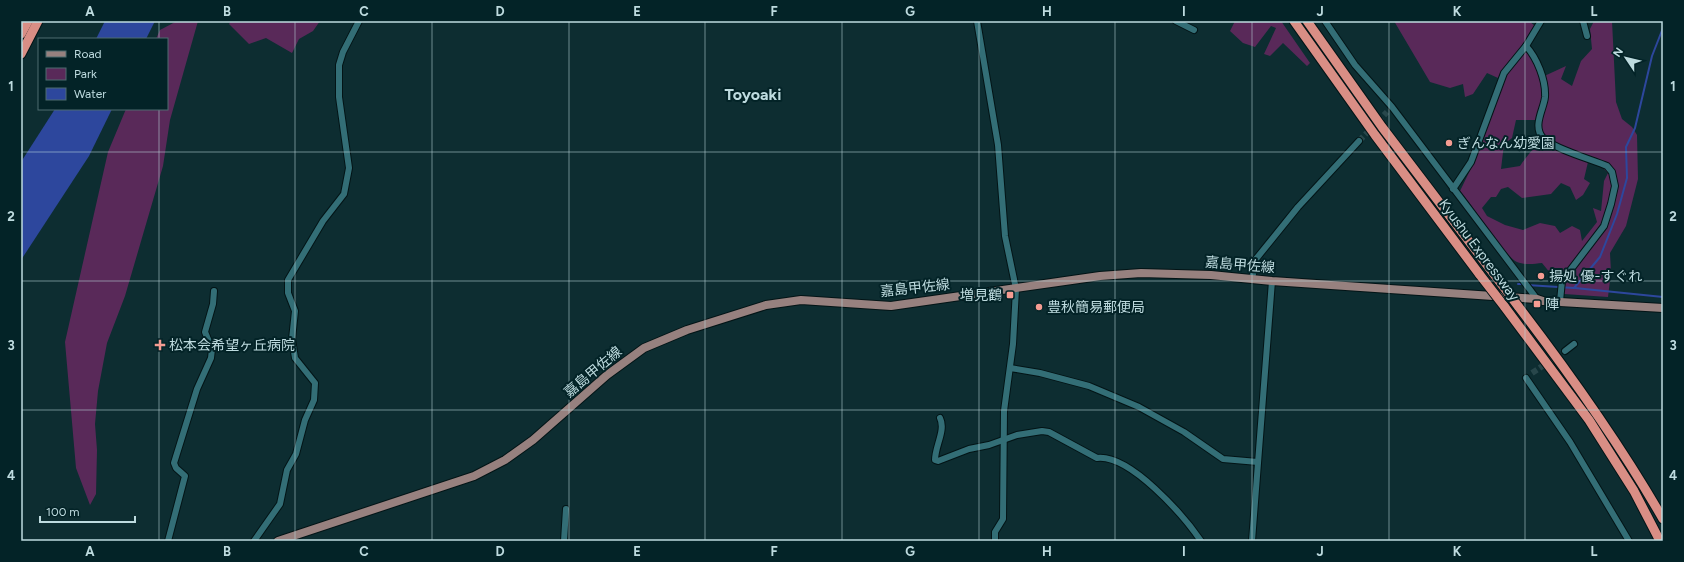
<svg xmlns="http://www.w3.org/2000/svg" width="1684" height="562" font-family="Figtree,'Noto Sans JP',sans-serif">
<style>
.green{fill:#592959;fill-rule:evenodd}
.water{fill:#2d479d}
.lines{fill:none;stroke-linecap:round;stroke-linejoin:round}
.stream{stroke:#2d479d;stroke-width:2}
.minor-tunnel{stroke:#28474b;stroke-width:6;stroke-dasharray:6 3;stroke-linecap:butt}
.minor-casing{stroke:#031416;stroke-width:8}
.major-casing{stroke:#031416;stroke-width:10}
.highway-casing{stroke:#031416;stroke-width:11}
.minor{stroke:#336e76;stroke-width:6}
.major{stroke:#97817f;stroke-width:8}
.highway{stroke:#d98e85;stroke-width:9}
.highway-bridge-casing{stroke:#031416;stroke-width:11;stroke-linecap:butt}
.highway-bridge{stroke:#d98e85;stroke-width:9}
.grid{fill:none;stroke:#bedbdf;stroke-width:1;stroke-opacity:0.55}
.poi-dot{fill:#f59c92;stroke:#032327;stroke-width:1.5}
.labels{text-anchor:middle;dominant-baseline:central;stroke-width:4;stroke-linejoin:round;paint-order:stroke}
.poi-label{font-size:14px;fill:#bedbdf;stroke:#032327;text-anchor:start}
.street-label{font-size:14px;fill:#bedbdf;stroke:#032327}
.quarter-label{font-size:16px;font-weight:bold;fill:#bedbdf;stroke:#032327}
.neatline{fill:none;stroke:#bedbdf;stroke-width:1.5}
.grid-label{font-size:13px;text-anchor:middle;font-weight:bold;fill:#bedbdf}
</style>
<rect width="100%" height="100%" fill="#0d2d31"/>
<g class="green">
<path d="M177,21h21l-28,99 -7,46 -38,130 -18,47 -9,48 -3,33 2,26 -1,44 -6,11 -14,-37 -11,-126 43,-190 18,-43h41v-70h-11l4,-9z"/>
<path d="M231,21h89l-7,10 -14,8 -7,14 -26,-15 -17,6 -20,-20z"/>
<path d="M1235,21h46l29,42 -3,3 -24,-23 -13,13 -6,-2 12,-26 -5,-2 -16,21 -12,-4 -13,-12z"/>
<path d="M1394,21h135l6,5 -10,17 -27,35 -11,-5 -14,21 -8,3 -2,-13 -13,4 -20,-6z"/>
<path d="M1594,21h18l4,81 6,17 10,8 5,8 1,44 -12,47 -16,27 1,19 -3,25 -44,-3 -2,-15 -11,-5 -9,-11c-8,1 -18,2 -25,-1 -12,-5 -45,-58 -57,-71l17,-35 3,-15 24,-61 11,-18 13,-12 12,28 26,-12 -5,13 11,7 9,-25 11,-12 -2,-20zM1516,120h23c0,5 1,11 0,16 0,9 -14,21 -19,30l-19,3 3,-25 8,-6zM1588,162h18l-3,6 5,5 -4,8 -3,30 -8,-3 4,14 -15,19 -2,-11 -8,-4 -12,7 -5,-7 -15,-3 -17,7 -18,-5 -18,-9 -5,-8 9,-11h5l5,-8 7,-2 14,11 29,-4 10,-11 9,4 6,13 7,-5 7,-12 -6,-4z"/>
</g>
<g class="water">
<path d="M105,21h50l-9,18h-50z"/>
<path d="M55,109h57l-23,47 -68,104v-98z"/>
</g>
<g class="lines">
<g class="stream">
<path d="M1518,284h5"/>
<path d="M1527,285l47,3 26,-31 17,-43 10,-36 -1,-31 9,-19 17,-72 11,-28"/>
<path d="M1575,288l88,9"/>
</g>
<g class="minor-tunnel">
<path d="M1359,141l28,-29"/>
<path d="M1532,373l33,-22"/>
</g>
<defs>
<g id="minor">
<path d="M977,21l21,124 7,91 11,53 -3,55 -9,67 -1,108 -8,13v9"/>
<path d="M1176,21l18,9"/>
<path d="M1325,21l30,44 37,42 145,192"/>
<path d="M1583,21l4,15"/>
<path d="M1526,46c11,12 20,34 19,51 -1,12 -13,29 -2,41 9,10 50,22 64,28l5,6 3,14 -4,18 -7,22 -42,55 -2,20"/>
<path d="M1453,189l18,-27 33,-89 22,-27 15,-25"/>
<path d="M1252,279l4,-20 42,-52 61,-66"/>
<path d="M1565,351l9,-7"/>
<path d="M1010,368l30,5 49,13 50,21 45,25 39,27 35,3"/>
<path d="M1526,378l44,64 59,99"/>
<path d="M940,418c6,12 -5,28 -5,42l3,1 31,-12 20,-4 28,-10 25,-4 7,1 48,26c33,-4 87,58 104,83"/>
<path d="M168,541l17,-65 -9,-8 -2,-5 23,-74 14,-31 1,-9 -7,-17 8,-28 1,-13"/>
<path d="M254,541l26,-37 7,-34 9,-16 9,-34 9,-20 1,-17 -20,-25 -3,-19 3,-28 -7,-18v-13l35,-59 21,-27 5,-26 -10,-71v-32l4,-13 16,-31"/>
<path d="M564,541l2,-32"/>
<path d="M1252,541l20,-260"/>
</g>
<path id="major" d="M278,541l196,-65 31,-16 28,-20 74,-65 37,-27 43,-18 79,-25 35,-5 90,6 209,-30 41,-3 70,2 61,6 265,18 6,2 120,7"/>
<g id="highway">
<path d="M1294,21l81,114 105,140"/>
<path d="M1307,21l75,106 108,142"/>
<path d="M21,34l7,-13"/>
<path d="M21,54l17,-33"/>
<path d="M1504,306l85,114 45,71 26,50"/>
<path d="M1518,306c52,68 102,138 145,213"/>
</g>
</defs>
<use href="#minor" class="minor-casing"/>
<use href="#major" class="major-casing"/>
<use href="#highway" class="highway-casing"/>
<use href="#minor" class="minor"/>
<use href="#major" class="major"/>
<use href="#highway" class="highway"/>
<defs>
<g id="highway-bridge">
<path d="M1490,269l28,37"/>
<path d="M1480,275l24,31"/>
</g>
</defs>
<use href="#highway-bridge" class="highway-bridge-casing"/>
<use href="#highway-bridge" class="highway-bridge"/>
</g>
<path class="grid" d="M159,21v18M295,21v520M432,21v520M569,21v520M705,21v520M842,21v520M979,21v520M1115,21v520M1252,21v520M1389,21v520M1525,21v520M159,109v432M21,152h1642M21,281h1642M21,410h1642"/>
<g class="poi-dot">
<circle cx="1449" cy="143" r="4"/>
<circle cx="1541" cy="276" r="4"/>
<rect x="1006" y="291" width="8" height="8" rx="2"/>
<rect x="1533" y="300" width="8" height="8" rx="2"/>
<circle cx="1039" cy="307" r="4"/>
<path d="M158 339h4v4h4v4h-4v4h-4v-4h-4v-4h4z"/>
</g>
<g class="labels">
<g class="poi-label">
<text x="1457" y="143">ぎんなん幼愛園</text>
<text x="1549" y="276">揚処 優-すぐれ</text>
<text x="1002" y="295" text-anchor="end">増見鶴</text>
<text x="1545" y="304">陣</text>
<text x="1047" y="307">豊秋簡易郵便局</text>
<text x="169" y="345">松本会希望ヶ丘病院</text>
</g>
<g class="street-label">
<text transform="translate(1479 250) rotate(53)">Kyushu Expressway</text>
<text transform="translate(1240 265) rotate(5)">嘉島甲佐線</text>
<text transform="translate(915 288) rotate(-6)">嘉島甲佐線</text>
<text transform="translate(593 372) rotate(-40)">嘉島甲佐線</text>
</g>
<g class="quarter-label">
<text x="753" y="94">Toyoaki</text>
</g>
</g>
<rect width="1684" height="562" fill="none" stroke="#032327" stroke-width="44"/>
<rect x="38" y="38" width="130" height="72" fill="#032327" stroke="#4e6d71"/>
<rect x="46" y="51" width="20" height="6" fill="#97817f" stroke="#4e6d71"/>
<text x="74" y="58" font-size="12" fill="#bedbdf">Road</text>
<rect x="46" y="68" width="20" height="12" fill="#592959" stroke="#4e6d71"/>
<text x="74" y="78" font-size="12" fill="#bedbdf">Park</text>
<rect x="46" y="88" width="20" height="12" fill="#2d479d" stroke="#4e6d71"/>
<text x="74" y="98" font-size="12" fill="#bedbdf">Water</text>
<g transform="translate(1626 58) rotate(305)" stroke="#032327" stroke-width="3" paint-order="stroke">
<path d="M0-3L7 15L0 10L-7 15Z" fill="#bedbdf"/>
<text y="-6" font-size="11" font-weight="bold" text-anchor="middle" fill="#bedbdf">N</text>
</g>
<path d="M40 516v6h95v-6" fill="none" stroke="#bedbdf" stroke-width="2"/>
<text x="46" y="516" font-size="12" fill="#bedbdf" stroke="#032327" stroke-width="3" paint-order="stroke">100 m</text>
<rect x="22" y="22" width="1640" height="518" class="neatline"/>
<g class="grid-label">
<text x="90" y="16">A</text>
<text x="227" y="16">B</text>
<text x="364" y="16">C</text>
<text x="500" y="16">D</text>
<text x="637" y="16">E</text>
<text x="774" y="16">F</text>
<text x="910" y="16">G</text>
<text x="1047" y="16">H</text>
<text x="1184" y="16">I</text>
<text x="1320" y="16">J</text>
<text x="1457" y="16">K</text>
<text x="1594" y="16">L</text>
<text x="11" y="91">1</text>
<text x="1673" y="91">1</text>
<text x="11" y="221">2</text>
<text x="1673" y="221">2</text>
<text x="11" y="350">3</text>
<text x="1673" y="350">3</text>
<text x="11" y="480">4</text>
<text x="1673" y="480">4</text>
<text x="90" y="556">A</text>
<text x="227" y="556">B</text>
<text x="364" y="556">C</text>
<text x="500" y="556">D</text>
<text x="637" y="556">E</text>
<text x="774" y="556">F</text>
<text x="910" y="556">G</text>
<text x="1047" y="556">H</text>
<text x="1184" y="556">I</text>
<text x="1320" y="556">J</text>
<text x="1457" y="556">K</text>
<text x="1594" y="556">L</text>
</g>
</svg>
